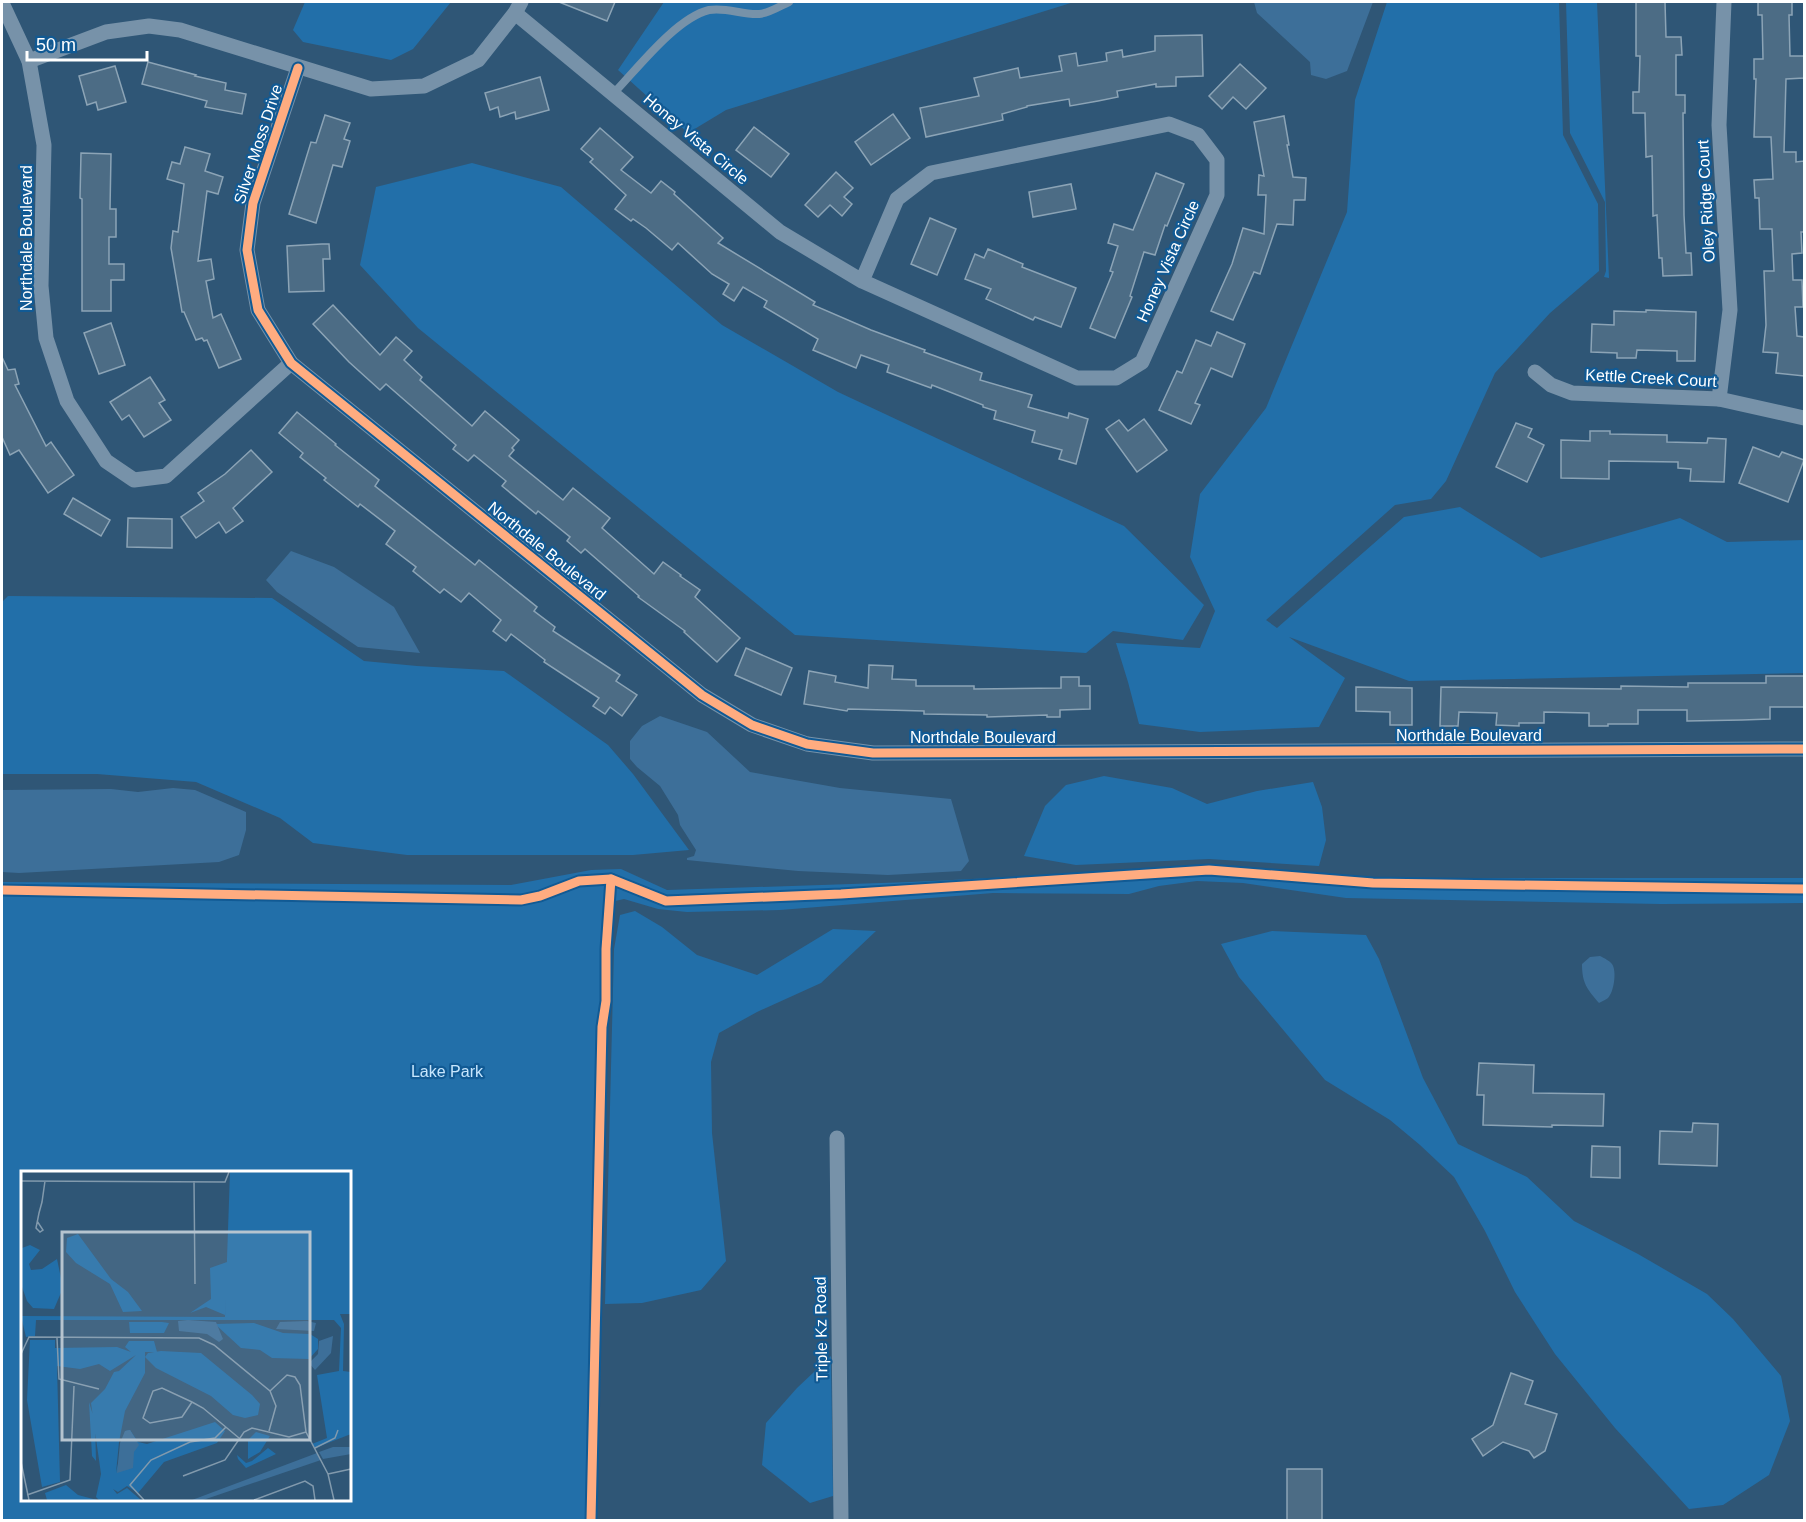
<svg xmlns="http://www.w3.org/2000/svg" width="1806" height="1522" font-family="Helvetica,sans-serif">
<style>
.green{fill:#226fa9;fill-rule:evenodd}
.water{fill:#3d6f99}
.building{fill:#4c6c85;stroke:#8ca4b6;stroke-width:1.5}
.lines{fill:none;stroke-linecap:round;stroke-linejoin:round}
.service{stroke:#7792a9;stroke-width:8}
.minor{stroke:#7792a9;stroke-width:15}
.cycleway-casing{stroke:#115a94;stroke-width:13}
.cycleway{stroke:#ffac80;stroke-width:9}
.labels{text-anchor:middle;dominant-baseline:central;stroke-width:4.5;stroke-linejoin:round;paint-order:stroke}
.street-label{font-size:16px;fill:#fff;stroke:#115a94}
.park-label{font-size:16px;fill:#c7e6fd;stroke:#115a94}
.inset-road{fill:none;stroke:#829aad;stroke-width:1.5}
.view{fill:#b6c4cf;fill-opacity:0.15;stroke:#b6c4cf;stroke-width:3}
.inset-edge{fill:none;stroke:#fff;stroke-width:3}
</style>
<rect width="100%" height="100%" fill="#2f5676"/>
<g class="green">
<path d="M305,2h146l-38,47 -22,11 -88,-18 -10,-12z"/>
<path d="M664,2h410l-348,108 -38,23 -70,-63z"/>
<path d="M1387,2h172l4,133 35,69 1,67 -49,42 -55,60 -49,108 -15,18 -36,6 -129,115 11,8 127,-111 56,-10 81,51 139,-40 47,24 77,-2v133l-395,8 -120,-44 56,41 -26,49 -119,5 -61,-8 -11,-42 -12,-39 84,5 15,-37 -25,-54 10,-63 66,-86 81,-196 8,-112z"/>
<path d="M1566,2h31l12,276 -5,-1 2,-6 -1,-69 -35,-69z"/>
<path d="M472,163l89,24 161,138 116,67 286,134 80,79 -21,35 -70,-9 -27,22 -291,-18 -377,-307 -58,-63 16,-78z"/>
<path d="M8,596l264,2 92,63 53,5 87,5 104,74 25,29 56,76 -56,5h-226l-94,-12 -33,-25 -84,-36 -99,-8h-95v-172z"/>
<path d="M1104,776l68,12 35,16 50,-13 56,-9 9,25 4,33 -7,26 -110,-7 -133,6 -52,-9 21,-50 21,-21z"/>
<path d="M1210,867l159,11h435v25l-143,1 -315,-6 -103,-15 -46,-2 -38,5 -30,8 -136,-1 -213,17 -93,2 -29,-3 -34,-10 -9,2 -8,47 -8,288 -2,284h-595v-638l509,3 80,-15 30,-1 46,21 244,-8zM22,1172h328v328h-328z"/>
<path d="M635,911l27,16 35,28 60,20 76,-46 43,2 -55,52 -64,29 -38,21 -8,29 1,71 14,128 -25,29 -59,13 -37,1 9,-355 6,-34z"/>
<path d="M1272,931l94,4 13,24 44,119 35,66 69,33 47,44 64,33 69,40 26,25 48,57 9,45 -21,54 -46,30 -34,4 -74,-81 -60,-74 -40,-62 -30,-61 -31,-54 -34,-32 -30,-25 -65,-40 -86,-103 -18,-33z"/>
<path d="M831,1356l2,140 -23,7 -48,-38 4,-42 31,-35z"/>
</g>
<g class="water">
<path d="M1254,2h119l-26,69 -21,8 -15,-4 -1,-13 -53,-49z"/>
<path d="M291,551l43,16 60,40 26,46 -62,-6 -81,-55 -11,-12z"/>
<path d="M660,716l47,16 43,40 90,16 111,11 18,62 -8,10 -73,4 -90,-4 -111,-11v-2l7,-2 2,-6 -16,-25 -2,-10 -18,-29 -23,-19 -7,-8v-18l12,-15z"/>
<path d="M173,788l22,2 51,22v18l-7,25 -20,7 -200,11 -17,-1v-82l109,-1 27,3z"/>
<path d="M1600,956c4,2 10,5 12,8 5,7 2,28 -4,34 -2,2 -6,3 -9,5 -12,-14 -17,-20 -17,-39l8,-7z"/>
</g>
<g class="building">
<path d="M559,2h56l-8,19z"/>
<path d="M1636,2h29l1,35h15l1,18h-6v40h9v18h-2l1,102 2,38h5l1,22 -29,1 -1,-18h-3l-2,-43 -4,1 -1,-60 -6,1 -1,-44h-12v-21h6l1,-36h-4z"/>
<path d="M1758,2h34v13h-3l1,41h14v22l-18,1 -2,73h12v10l8,-1v71h-3l1,21 -10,1 1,26h9l1,27h-8l2,29 7,1v39l-28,-3 2,-20 -15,-1 3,-27 -2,-54h10l-2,-42h-12l-1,-31h-4l-1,-18 19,-1 -2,-42h-17l2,-58h-2v-20h9l-1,-44h-4z"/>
<path d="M1202,35l1,41 -27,1v9l-20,1v-3l-39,7 1,6 -20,4 -28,5 -1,-7 -42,7v1l-25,7 1,6 -77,17 -6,-29 59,-12 -5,-18 44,-10 2,10 42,-7 -3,-15 17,-3 2,13 29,-5 -1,-8 16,-3 1,7 32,-6v-15z"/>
<path d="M148,62l48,13 -1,1 31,7 -1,7 21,4 -4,20 -37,-7 2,-6 -65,-17z"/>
<path d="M1240,64l26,24 -20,21 -13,-12 -11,12 -13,-13z"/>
<path d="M115,66l11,36 -28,8 -2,-8 -9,3 -8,-29z"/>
<path d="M540,77l9,33 -33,9 -1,-7 -15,5 -2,-10 -8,3 -5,-17z"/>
<path d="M893,114l17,24 -39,27 -16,-23z"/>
<path d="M325,115l25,8 -6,16 6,2 -8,26 -9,-2 -17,58 -27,-9 22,-72 5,1z"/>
<path d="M1284,116l5,29h-2l6,32 13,1 -1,22h-11l-1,25 -16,-1 -17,50 -6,-2 -21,48 -22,-9 21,-47 11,-36 21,6 2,-39h-8l1,-20 5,1 -10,-54z"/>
<path d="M754,127l35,27 -18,23 -35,-27z"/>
<path d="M600,128l33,29 -12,13 30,23 10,-12 14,11 -1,2 49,44 -5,5 97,59 -2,3 58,25 54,20 -1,2 58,21 -2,7 52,15 -4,12 40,11 1,-5 19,6 -12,45 -17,-5 3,-9 -30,-8 3,-11 -41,-12 2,-8 -13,-4v-2l-51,-20 -1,3 -44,-16 2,-7 -28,-10 -5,13 -43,-18 5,-11 -54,-32 3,-6 -24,-14 -9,14 -11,-7 6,-10 -17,-10 -34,-31 -6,7 -26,-22 -13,-9 -2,2 -16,-12 11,-14 -36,-33 3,-3 -12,-10z"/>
<path d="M185,147l25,7 -5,17 18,6 -5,17 -11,-3 -9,70 13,-2 3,20 -8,2 7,37 8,-4 20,45 -22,9 -12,-28 -3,1 -2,-3 -6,2 -12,-28h-2l-11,-64 2,-17 5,1 6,-48 -17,-5 5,-17 8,2z"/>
<path d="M81,153l30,1 -1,55h6v28h-7v27h15v16h-13v31h-29v-112l-2,-1z"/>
<path d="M836,172l17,16 -9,9 8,7 -10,12 -12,-11 -12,12 -13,-12z"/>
<path d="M1156,173l28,11 -17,42 -2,-1 -10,30 -11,-3 -14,44 2,1 -17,41 -25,-10 23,-56 -3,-1 8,-25 -10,-3 6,-19 19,6z"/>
<path d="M1071,184l5,25 -43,8 -4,-25z"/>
<path d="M930,218l26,11 -19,46 -26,-11z"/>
<path d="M322,244h7l1,15h-7l1,32 -35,1 -2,-46z"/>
<path d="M988,249l35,15 -1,3 54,21 -15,39 -26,-10 -2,3 -47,-21 5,-10 -26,-10 10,-25 9,4z"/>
<path d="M333,305l47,50 16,-18 16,14 -8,9 18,17 -2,3 52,46 13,-15 34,29 -7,8 2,2 -5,6 54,44 10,-12 37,30 -8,10 52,46 9,-12 18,13 -1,1 20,14 -5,7 45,41 -23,24 -33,-30 1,-1 -47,-34 1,-1 -54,-47 -4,4 -14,-12 3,-4 -32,-26 -2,3 -34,-28 4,-5 -32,-26 -6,6 -15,-12 3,-4 -70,-61 -6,6 -31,-28 -36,-38z"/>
<path d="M1646,310l50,2 -1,49h-18v-10l-40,-1 -1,8h-19v-5l-26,-1 1,-28 22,1v-14l32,1z"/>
<path d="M111,323l14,42 -26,9 -15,-41z"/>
<path d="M1217,332l28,12 -13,33 -21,-9 -16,35 5,2 -9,19 -32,-14 18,-39 5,2 14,-33 15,6z"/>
<path d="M2,357l6,13 7,-1 4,15 -4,1 31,61 5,-4 23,33 -26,18 -29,-43 -9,5 -8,-18z"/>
<path d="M150,377l15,23 -6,3 12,17 -27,17 -15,-22 -7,5 -12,-18z"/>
<path d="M297,412l39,32 -1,1 44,35 -4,6 100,79 4,-5 58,47 -3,4 21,16 -2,4 67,44 -4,6 21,14 -15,21 -12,-9 -5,7 -12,-8 6,-8 -55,-36 1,-2 -34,-26 -5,7 -13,-10 8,-11 -32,-27 -8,9 -17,-13 -4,4 -27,-22 3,-4 -30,-23 9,-13 -35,-27 -2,3 -34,-27 2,-2 -26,-21 3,-4 -24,-20z"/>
<path d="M1144,419l23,31 -30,22 -31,-43 13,-9 9,11z"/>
<path d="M1516,423l16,6 -4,8 16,8 -17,37 -31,-15z"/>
<path d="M1590,431h20v3l57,1v7l40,1 1,-5 18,1 -2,43 -34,-1 1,-12 -13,-1v-6l-69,-1v18l-48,-1v-38l29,1z"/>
<path d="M1753,447l26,10 3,-5 22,8 -16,42 -49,-19z"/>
<path d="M251,450l21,22 -39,36 10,13 -17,12 -7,-11 -23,16 -15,-21 23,-16 -6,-8 27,-19z"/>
<path d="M73,498l37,22 -9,16 -37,-22z"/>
<path d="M128,518l44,1v29l-45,-1z"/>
<path d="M746,648l46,20 -11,27 -46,-20z"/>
<path d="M869,665l24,1 -1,13 24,1v6h58v3l87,-1v-11h18v9h11v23l-30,1v7h-13v-2l-60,2v-2l-63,-1v-3l-76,-2 -1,2 -43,-7 5,-33 27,5 -1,6 33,6z"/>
<path d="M1766,676h38v31h-34v12l-28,1 -55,1v-11h-49v14h-30v2h-19v-13l-45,-1v11h-25v3l-23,-1 1,-12 -38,-1 -1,14h-18l1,-39 180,2v-3l67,1v-4h78z"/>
<path d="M1356,687l56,1v37h-22v-13l-34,-1z"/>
<path d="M1479,1063l55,2 -1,28 71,1 -1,32 -51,-1v2l-69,-2 1,-30h-7z"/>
<path d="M1693,1123l25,1 -1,42 -58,-2 1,-33 32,1z"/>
<path d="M1592,1146l28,1v31l-29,-1z"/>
<path d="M1511,1373l22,8 -8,23 32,10 -12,37 -11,7 -5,-7 -26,-9 -20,14 -11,-17 21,-14z"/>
<rect x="1287" y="1469" width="35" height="52"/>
</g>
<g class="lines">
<path class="service" d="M613,94c24,-25 63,-76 96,-84 18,-3 33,5 50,4 11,-1 21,-8 30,-12"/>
<g class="minor">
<path d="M2,3l27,58 15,84 -3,141 5,52 21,63 39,60 28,19 32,-4 125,-113"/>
<path d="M515,13l265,219 82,49 215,97h39l26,-16 75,-167v-35l-19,-25 -29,-11 -238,49 -34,26 -35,82"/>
<path d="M29,61l77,-29 43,-6 31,4 191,59 53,-3 54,-26 37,-47 6,-11"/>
<path d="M298,68l-45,135 -6,47 11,60 33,53 411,332 50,30 55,19 66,9 931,-4"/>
<path d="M1535,372l16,13 21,8 147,6 85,19"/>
<path d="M1719,399l11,-89 -11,-185 5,-123"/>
<path d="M837,1138l4,382"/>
</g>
<defs>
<g id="cycleway">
<path d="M298,68l-45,135 -6,47 11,60 33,53 411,332 50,30 55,19 66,9 931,-4"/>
<path d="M2,890l519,10 19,-4 39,-15 32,-2 55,22 175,-7 368,-24 164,13 431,6"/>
<path d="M591,1520l11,-493 4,-26v-52l5,-70"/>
</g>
</defs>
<use href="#cycleway" class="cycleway-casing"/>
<use href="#cycleway" class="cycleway"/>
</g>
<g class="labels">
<g class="street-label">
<text transform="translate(696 139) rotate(40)">Honey Vista Circle</text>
<text transform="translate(258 144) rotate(-72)">Silver Moss Drive</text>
<text transform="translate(1706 201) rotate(-93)">Oley Ridge Court</text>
<text transform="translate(26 238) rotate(-90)">Northdale Boulevard</text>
<text transform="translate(1168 261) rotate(-66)">Honey Vista Circle</text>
<text transform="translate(1651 378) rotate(3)">Kettle Creek Court</text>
<text transform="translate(547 551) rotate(39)">Northdale Boulevard</text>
<text x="1469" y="735">Northdale Boulevard</text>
<text x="983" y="737">Northdale Boulevard</text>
<text transform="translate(821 1329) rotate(-91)">Triple Kz Road</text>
</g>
<g class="park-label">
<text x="447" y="1071">Lake Park</text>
</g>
</g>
<g transform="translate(21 1171)">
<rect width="330" height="330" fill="#2f5676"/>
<path d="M209,1h121v142h-11l4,10 -1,47 8,1v62l-36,14 -3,-4 15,-6 -10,-63 22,-4 2,-43 -7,-8h-298l-1,16 -9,1 -5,-21 204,1zM57,63l33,45 17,13 14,19 -19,1 -13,-28 -34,-21 -10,-11 1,-14zM9,74l10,5 -11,14 2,6 11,-1 15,-10 6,29 -9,21 -21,-1 -6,-7 -6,-17 1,-36zM206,91l-2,53 -19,-8 -16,6 21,-14 -1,-31zM108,151h33l7,1 -5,10h-34zM233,152l29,10 27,1 8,5v10l-9,10 -37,-1 -12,-8 -19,-2 -26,-24zM9,169h25v8l62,-1 14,5 -6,-5 4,-6h25l3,11h-12v21l-20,38 -6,31 -3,31 9,-42 5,-1 8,12 9,2 68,-22 10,9 -8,12 -53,19 -26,31 -11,-7 -9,6 -5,-3 4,5 10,-6 14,12h-42l-3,-3 5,-23 -10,-71 14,-14 9,-17 5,-1 17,-16 -26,16 -11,-7 -19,5 -23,-3 3,116 -18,5 -15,-87zM140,180l40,2 51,42 8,9 -2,11 -13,3 -12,-3 -22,-19 -55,-28 -11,-11 3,-4zM68,231l6,20 1,39 -4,-5zM235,261l14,4 -10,16 -12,7v-19zM247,277l8,6 -30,14 -8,-9 -1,-4 9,8 6,-2zM45,314l12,10 19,5h-50l-2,-7z" fill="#226fa9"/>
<path d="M167,149l28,2 7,17 -4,3 -12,-8 -28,-3 -1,-10zM286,150l9,2 -2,8 -38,-2 4,-7zM312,165l-2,17 -16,17 -6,-7 9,-9 1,-13zM109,259l9,15 -5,7 -1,16 -16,5 3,-30 5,-12zM312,276h18v7l-28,5 -4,-7zM296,282l4,7 -118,40h-11z" fill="#3d6f99"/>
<path class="inset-road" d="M0,10l204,1 4,-10M173,10l1,103M16,50l6,9 -3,2 -4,-4 3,-15 3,-11 3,-21M36,167l2,41 40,10M0,183l8,-17 170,1 15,7 56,46 6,15 -7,25M249,220l17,-16 8,2 5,8 6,47 22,42 6,26M171,231l-10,15 -32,6 -7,-5 10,-27 9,-3 30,14 11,6 36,30M294,277l20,-10 3,-8M0,291l8,38M307,303l23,-5M162,305l42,-16 19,-28 8,-4 37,9 17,-5M6,324l43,-15 4,-94M123,329l-14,-15 21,-25 39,-18 25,-4 11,-11M233,329l51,-19 8,5 2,14"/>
<path class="view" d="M41,61h248v208h-248z"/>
<rect width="330" height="330" class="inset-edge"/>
</g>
<rect width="1806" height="1522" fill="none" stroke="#ffffff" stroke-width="6"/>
<path d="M27 51v9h120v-9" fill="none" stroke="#ffffff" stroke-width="3"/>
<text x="36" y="51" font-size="18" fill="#ffffff" stroke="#115a94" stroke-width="4.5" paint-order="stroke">50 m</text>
</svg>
